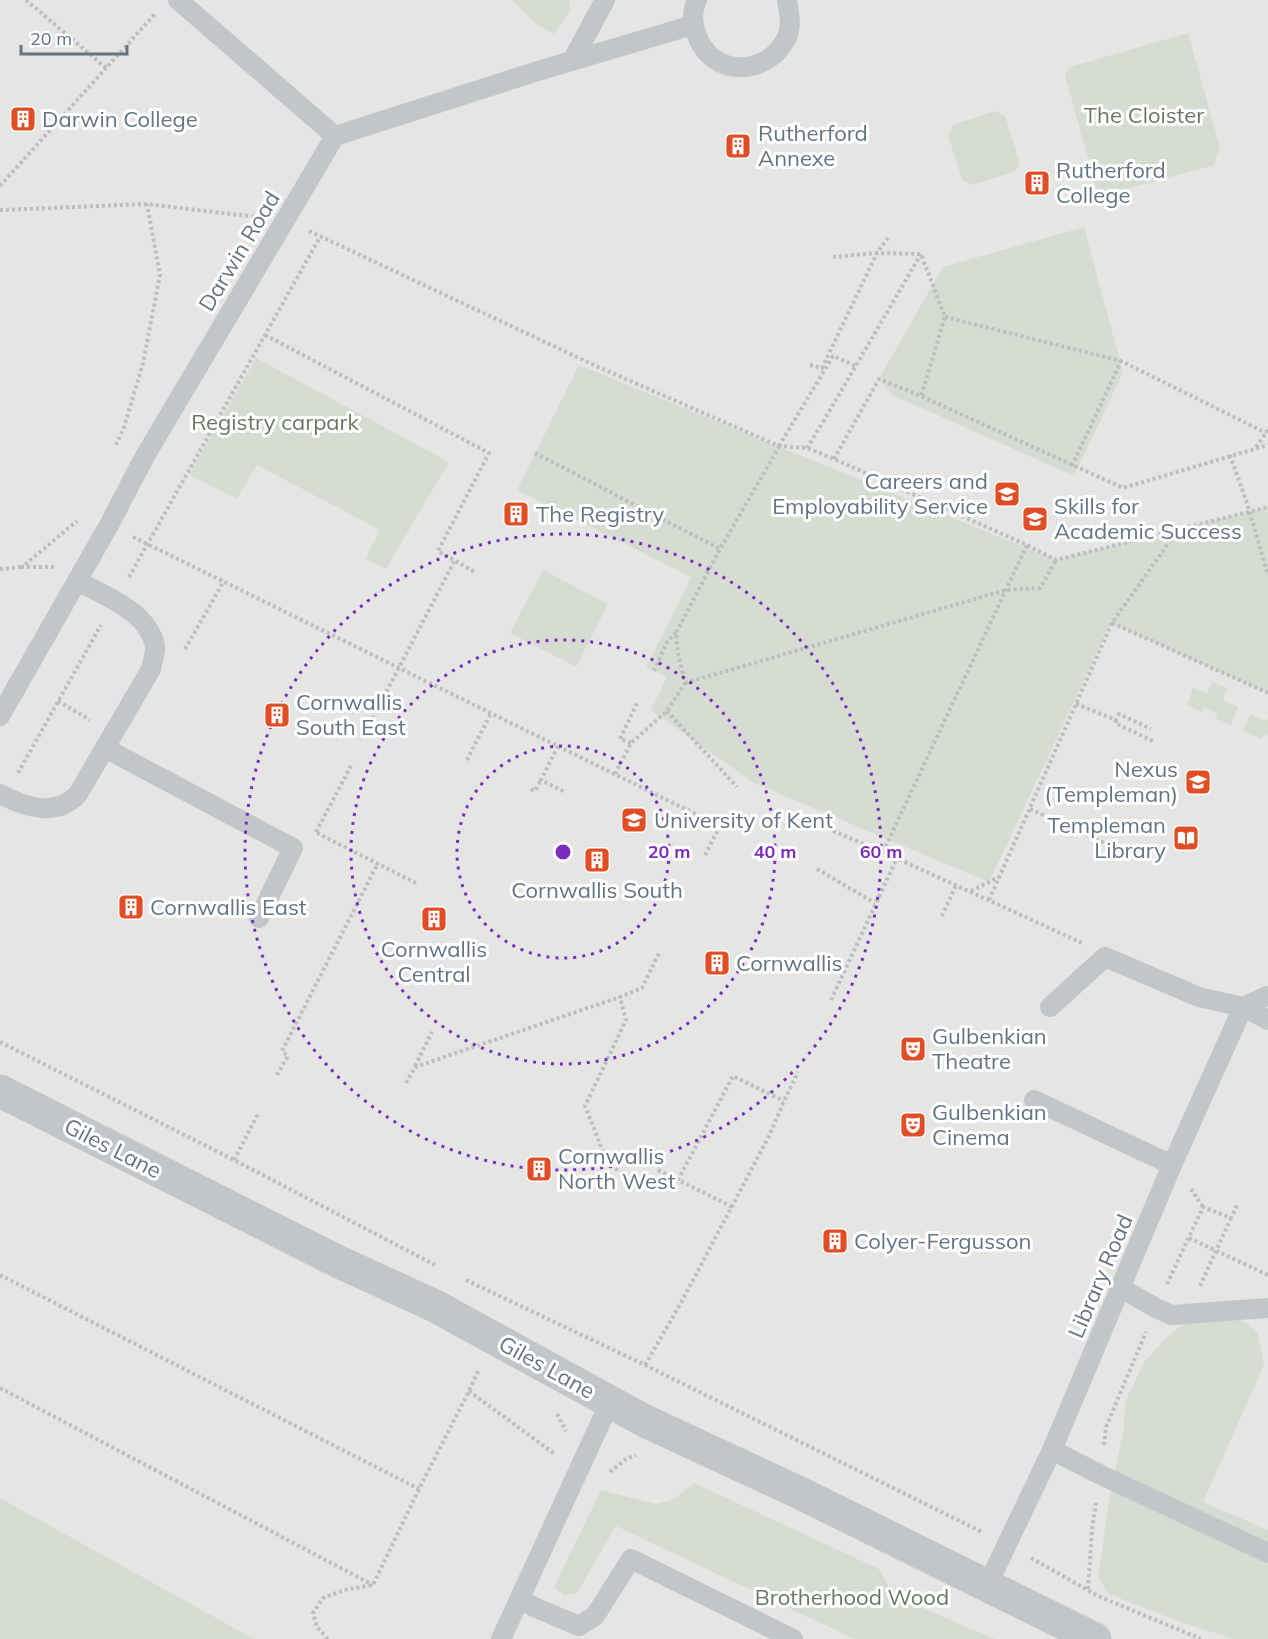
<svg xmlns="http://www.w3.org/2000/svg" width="1268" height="1639" font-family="Mulish,sans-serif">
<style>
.built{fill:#e5e6e4}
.green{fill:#d6dcd2}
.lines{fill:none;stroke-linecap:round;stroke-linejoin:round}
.path{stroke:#bcbec0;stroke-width:4;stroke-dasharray:3 3;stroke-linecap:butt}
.service{stroke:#c2c6c9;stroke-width:20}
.minor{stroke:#c2c6c9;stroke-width:33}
.path-bridge{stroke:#bcbec0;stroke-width:4;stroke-dasharray:3 3;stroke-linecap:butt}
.ring{fill:none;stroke:#7b2cbf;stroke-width:3;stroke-dasharray:3 6}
.labels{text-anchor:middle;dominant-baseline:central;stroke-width:6;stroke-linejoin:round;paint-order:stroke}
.park-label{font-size:22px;fill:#687963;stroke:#fff}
.poi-label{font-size:22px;fill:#647582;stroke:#fff;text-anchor:start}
.street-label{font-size:22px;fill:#647582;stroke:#fff}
.centre{fill:#7b2cbf;stroke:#fff;stroke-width:3}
.ring-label{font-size:18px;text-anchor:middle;font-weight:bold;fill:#7b2cbf;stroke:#fff;stroke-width:6;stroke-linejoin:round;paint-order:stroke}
</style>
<rect width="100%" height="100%" fill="#f5f5f1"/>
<rect class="built" x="0" y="0" width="1268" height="1639"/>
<g class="green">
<path d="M512,0h57l2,10 -17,24 -21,-12z"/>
<path d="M1188,33l32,115 -6,17 -109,30 -8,-4 -32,-116 5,-8z"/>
<path d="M995,111l10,5 15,48 -6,8 -42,13 -10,-5 -14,-45 5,-10z"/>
<path d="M1084,227l39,145 -49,104 -182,-81 -13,-16 64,-112z"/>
<path d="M256,358l193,104 -63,107 -21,-10 15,-29 -123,-65 -20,34 -48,-24z"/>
<path d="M579,365l477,195 212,-53v186l-157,-70 -122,259 -235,-99 -103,-73 16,-33 -21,-10 45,-90 -174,-87z"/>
<path d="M543,570l65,34 -32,63 -66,-34z"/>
<path d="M1212,682l16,6 -5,12 15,7 -7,18 -16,-7 2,-5 -13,-6 -2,5 -15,-7 6,-17 14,6z"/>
<path d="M1250,714l16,7 2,-4v19l-4,-2 -2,5 -19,-8z"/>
<path d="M1232,1318l17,6 9,10 6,31 -61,137 65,28v109h-34l-54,-17 -71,-28 -11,-16 12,-85 14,-65 1,-26 19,-40 24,-26 16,-12z"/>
<path d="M694,1483l185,86 15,27 101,43h-141l-238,-113 -39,67 -13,2 -10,-8 47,-97 55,14 18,-5z"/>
<path d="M0,1498l254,141h-254z"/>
</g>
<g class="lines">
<g class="path">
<path d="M26,0l80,68 49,-54"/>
<path d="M0,186l106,-118"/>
<path d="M0,210l147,-6 109,13"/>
<path d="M309,231l287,135 183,80 28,2 27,11 193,86 29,15 212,-53"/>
<path d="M833,257l44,-4 11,-15"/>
<path d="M945,317l176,44 145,72"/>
<path d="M265,335l224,118 -51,98 37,21"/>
<path d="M810,365l12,3 55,-115 44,1 24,63 -24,79"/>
<path d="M116,445l8,-18 19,-64 17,-88 -13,-71"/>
<path d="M1256,447l12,-17"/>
<path d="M807,448l16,-26"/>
<path d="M535,453l185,96"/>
<path d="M1230,455l17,48 21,72"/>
<path d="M834,459l45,-80 42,17 202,92 145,-43"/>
<path d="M1072,466l49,-105"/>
<path d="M133,537l587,289 -16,31"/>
<path d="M54,567h-32l55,-46"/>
<path d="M0,569l22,-2"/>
<path d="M129,577l191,-340"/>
<path d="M1112,623l156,70"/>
<path d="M185,649l39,-68"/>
<path d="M654,671l14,-31 8,-7"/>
<path d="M685,683l321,-93 34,-2 16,-28"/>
<path d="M58,701l32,19"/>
<path d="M1076,704l40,16 3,-6 32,15"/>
<path d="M667,711l70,76"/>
<path d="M1116,720l-1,3 38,18"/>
<path d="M367,729l88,-169"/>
<path d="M631,743l-11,-4 17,-36"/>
<path d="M558,746l-17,34 24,12"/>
<path d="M467,760l24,-47"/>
<path d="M18,773l83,-148"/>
<path d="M615,774l16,-31 36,-32 18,-28 -7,-30 -2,-20 44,-84 60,-104"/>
<path d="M531,789l4,2 6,-11"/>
<path d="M1030,809l79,36"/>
<path d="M833,831l50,21 199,91"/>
<path d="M316,832l36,-68"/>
<path d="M317,833l99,50"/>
<path d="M883,852l144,-307"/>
<path d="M817,869l58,34"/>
<path d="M971,891l28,-14"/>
<path d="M989,900l123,-277 65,-92"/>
<path d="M942,916l14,-31"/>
<path d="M831,1000l66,-142"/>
<path d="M0,1042l234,118 201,105"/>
<path d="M415,1066l17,-34"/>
<path d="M277,1075l11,-19 -6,-5 96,-188"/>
<path d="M406,1083l9,-16 205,-70"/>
<path d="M234,1160l24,-46"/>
<path d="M658,1170l20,10"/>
<path d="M623,1173l-15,-9 -23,-58 41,-86 -6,-23 22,-9 17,-35"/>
<path d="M1191,1189l12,18"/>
<path d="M732,1207l-54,-27 55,-104 51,25"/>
<path d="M1189,1238l79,37"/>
<path d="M0,1275l419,214"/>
<path d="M466,1280l179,85 337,167"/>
<path d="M1167,1284l36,-77 28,11 7,-15"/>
<path d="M1200,1286l31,-68"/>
<path d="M645,1365l37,-64 87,-165 15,-35 14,-29"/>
<path d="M0,1388l373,197"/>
<path d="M469,1391l87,64"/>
<path d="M557,1414l9,17"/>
<path d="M1104,1445l2,-18 40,-95"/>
<path d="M610,1472l16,-13 10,-4"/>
<path d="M1031,1558l67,38 103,43"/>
<path d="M1088,1589l4,-60 4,-26"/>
<path d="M328,1639l-11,-12 -4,-14 10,-15 21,-8 29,-5 46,-96 50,-98 10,-22"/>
</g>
<g class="service">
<path d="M178,0l157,136"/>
<path d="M697,0c-6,12 -5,23 0,36 16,42 71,41 90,1 5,-12 2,-25 0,-37"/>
<path d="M572,61l33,-61"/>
<path d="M0,716l109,-191 36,-69 190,-320 203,-65 155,-46"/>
<path d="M105,748l188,100 -34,70"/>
<path d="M0,794c25,13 56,24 78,0l73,-125c1,-7 5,-16 4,-23 -7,-35 -50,-50 -78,-65"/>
<path d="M1050,1007l55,-50 94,40 44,10 25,13"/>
<path d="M1034,1100l138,65"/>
<path d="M1121,1288l35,20 16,7 96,-7"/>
<path d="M1052,1450l49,25 167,78"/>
<path d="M987,1586l65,-136 120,-285 71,-158 24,-11"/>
<path d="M521,1599l13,8 45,19 16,-10 36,-57 162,80"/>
<path d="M501,1639l109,-237"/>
</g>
<path class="minor" d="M0,1091l339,171 96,44 210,115 155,72 295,146"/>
<g class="path-bridge">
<path d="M823,422l98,-168"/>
<path d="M779,446l54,-90 23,10"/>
</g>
</g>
<g class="ring">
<circle cx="563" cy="852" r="106"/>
<circle cx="563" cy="852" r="212"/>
<circle cx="563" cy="852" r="318"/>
</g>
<defs>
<symbol id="building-square" viewBox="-11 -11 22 22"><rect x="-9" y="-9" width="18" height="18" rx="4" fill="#e14d24" stroke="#fff"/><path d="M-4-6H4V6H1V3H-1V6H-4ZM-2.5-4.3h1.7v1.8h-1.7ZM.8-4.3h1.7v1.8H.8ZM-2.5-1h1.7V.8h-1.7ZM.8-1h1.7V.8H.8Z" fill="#fff"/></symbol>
<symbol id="university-square" viewBox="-11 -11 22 22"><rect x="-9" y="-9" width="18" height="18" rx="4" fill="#e14d24" stroke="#fff"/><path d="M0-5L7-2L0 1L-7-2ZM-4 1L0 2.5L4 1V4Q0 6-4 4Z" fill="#fff"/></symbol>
<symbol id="library-square" viewBox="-11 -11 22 22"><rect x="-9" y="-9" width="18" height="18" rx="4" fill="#e14d24" stroke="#fff"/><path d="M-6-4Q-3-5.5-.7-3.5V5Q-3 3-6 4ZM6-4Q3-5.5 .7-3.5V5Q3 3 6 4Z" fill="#fff"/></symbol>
<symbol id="theatre-square" viewBox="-11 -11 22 22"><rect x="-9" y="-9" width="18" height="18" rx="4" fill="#e14d24" stroke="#fff"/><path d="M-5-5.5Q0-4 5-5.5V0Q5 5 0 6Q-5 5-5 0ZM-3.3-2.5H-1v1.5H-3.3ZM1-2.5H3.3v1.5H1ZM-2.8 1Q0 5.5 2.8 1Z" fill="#fff"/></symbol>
</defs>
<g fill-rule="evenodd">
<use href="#building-square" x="8" y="104" width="30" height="30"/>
<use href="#building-square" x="723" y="131" width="30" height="30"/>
<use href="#building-square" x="1022" y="168" width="30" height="30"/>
<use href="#university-square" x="992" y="479" width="30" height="30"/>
<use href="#building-square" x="501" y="499" width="30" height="30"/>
<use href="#university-square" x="1020" y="504" width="30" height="30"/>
<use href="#building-square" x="262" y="700" width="30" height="30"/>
<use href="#university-square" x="1183" y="767" width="30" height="30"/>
<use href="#university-square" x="619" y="805" width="30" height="30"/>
<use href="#library-square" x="1171" y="823" width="30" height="30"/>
<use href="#building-square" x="582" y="845" width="30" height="30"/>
<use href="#building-square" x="116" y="892" width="30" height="30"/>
<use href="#building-square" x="419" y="904" width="30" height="30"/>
<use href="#building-square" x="702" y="948" width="30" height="30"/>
<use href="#theatre-square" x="898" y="1034" width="30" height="30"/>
<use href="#theatre-square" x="898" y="1110" width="30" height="30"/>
<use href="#building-square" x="524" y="1154" width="30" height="30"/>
<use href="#building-square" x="820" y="1226" width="30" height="30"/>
</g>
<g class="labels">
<g class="park-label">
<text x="1144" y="115">The Cloister</text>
<text x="275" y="422">Registry carpark</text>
<text x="852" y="1597">Brotherhood Wood</text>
</g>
<g class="poi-label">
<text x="42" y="119">Darwin College</text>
<text x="758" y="133">Rutherford<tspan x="758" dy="25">Annexe</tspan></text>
<text x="1056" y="170">Rutherford<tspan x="1056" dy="25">College</tspan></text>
<text x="988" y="481" text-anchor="end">Careers and<tspan x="988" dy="25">Employability Service</tspan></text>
<text x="1054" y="506">Skills for<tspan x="1054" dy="25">Academic Success</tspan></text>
<text x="536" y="514">The Registry</text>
<text x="296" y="702">Cornwallis<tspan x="296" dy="25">South East</tspan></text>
<text x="1178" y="769" text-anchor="end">Nexus<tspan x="1178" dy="25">(Templeman)</tspan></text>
<text x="654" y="820">University of Kent</text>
<text x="1166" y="825" text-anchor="end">Templeman<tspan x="1166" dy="25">Library</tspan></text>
<text x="597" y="890" text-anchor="middle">Cornwallis South</text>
<text x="150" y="907">Cornwallis East</text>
<text x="434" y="949" text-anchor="middle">Cornwallis<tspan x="434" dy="25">Central</tspan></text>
<text x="736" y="963">Cornwallis</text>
<text x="932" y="1036">Gulbenkian<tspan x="932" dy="25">Theatre</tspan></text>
<text x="932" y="1112">Gulbenkian<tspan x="932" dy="25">Cinema</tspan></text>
<text x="558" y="1156">Cornwallis<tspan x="558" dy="25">North West</tspan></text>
<text x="854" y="1241">Colyer-Fergusson</text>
</g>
<g class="street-label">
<text transform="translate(239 251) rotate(-59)">Darwin Road</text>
<text transform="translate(113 1148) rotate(27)">Giles Lane</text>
<text transform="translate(1100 1276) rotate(-67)">Library Road</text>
<text transform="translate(547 1367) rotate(29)">Giles Lane</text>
</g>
</g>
<circle cx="563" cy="852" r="9" class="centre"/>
<g class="ring-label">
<text x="669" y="858">20 m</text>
<text x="775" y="858">40 m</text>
<text x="881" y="858">60 m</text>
</g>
<path d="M21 45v9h106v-9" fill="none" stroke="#647582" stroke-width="3"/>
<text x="30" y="45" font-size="18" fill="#647582" stroke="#ffffff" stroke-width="4.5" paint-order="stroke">20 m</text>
</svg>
